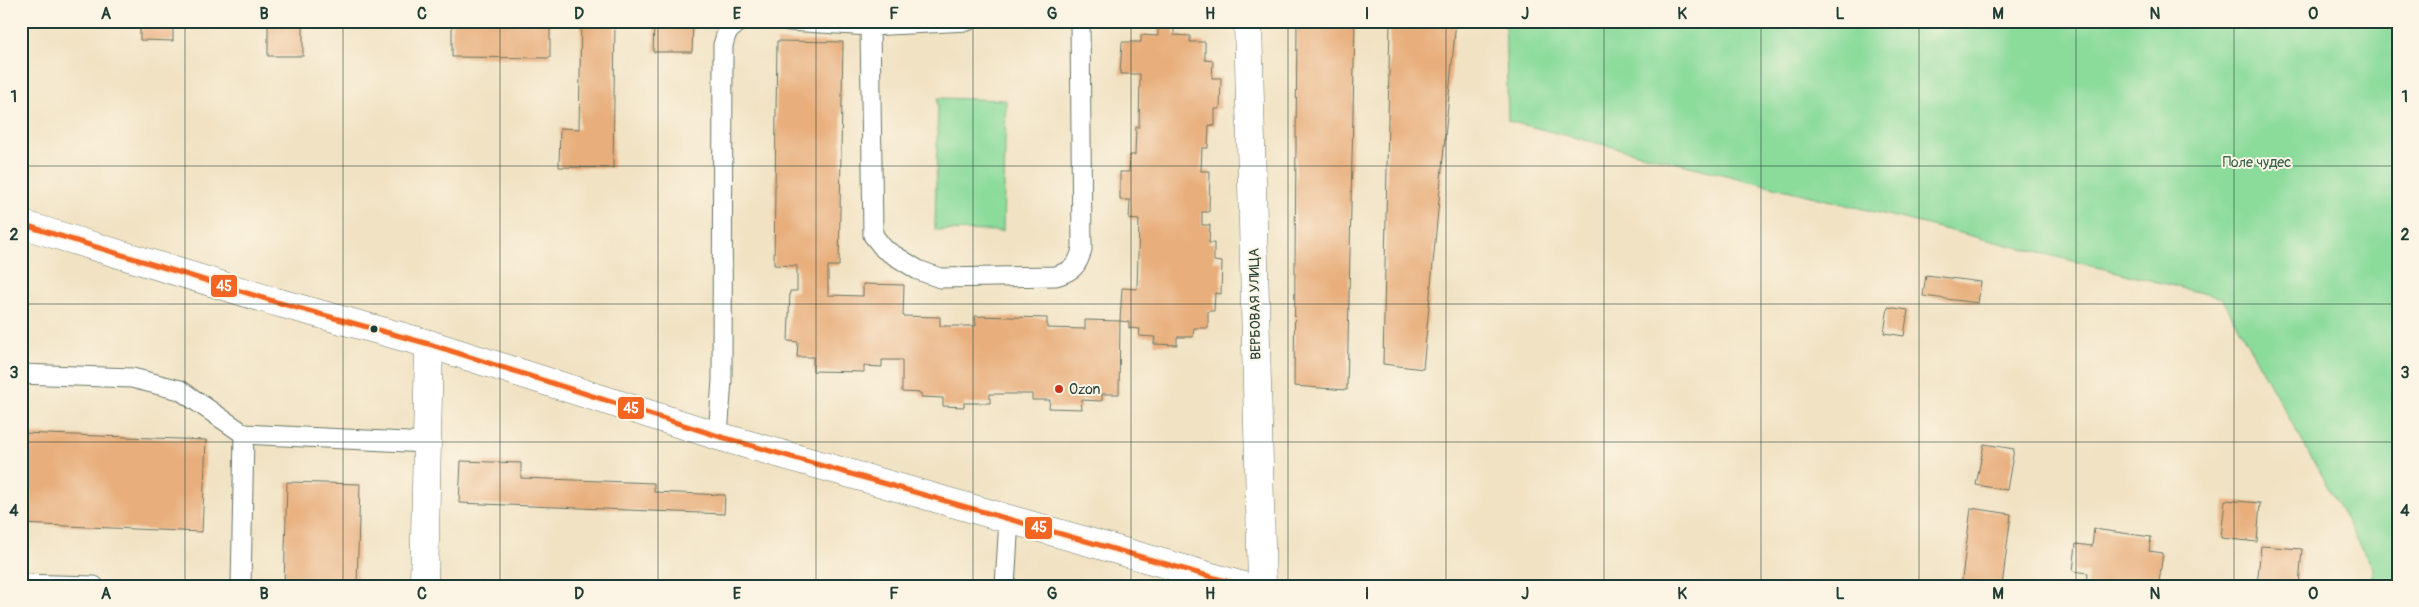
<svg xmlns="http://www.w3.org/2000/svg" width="2419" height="607" font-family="Pangolin,sans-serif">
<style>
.green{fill:#8bdb9b;stroke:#558c68}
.building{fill:#e8ae7b}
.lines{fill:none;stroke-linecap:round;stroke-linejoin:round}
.service-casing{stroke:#687766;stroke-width:21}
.minor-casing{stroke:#687766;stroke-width:29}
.service{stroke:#fff;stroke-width:19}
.minor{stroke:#fff;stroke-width:28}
.bus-1-casing{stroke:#fcf5e5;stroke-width:9}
.bus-1{stroke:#f26522;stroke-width:5}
.grid{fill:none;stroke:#1f3d34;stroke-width:1;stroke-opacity:0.55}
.bus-dot{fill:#1f3d34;stroke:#fcf5e5;stroke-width:2}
.poi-dot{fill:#c8321e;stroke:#fcf5e5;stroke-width:2}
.labels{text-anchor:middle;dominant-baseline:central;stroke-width:4;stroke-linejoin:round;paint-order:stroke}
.park-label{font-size:14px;fill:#355d49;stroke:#fcf5e5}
.street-label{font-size:14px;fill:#1f3d34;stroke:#fcf5e5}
.poi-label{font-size:14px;fill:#1f3d34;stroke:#fcf5e5;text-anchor:start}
.line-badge{stroke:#fcf5e5;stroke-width:2}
.badge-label{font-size:14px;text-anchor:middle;font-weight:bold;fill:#fff}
.neatline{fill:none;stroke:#1f3d34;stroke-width:2}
.grid-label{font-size:16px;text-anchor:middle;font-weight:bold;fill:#1f3d34}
</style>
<rect width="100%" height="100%" fill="#fcf5e5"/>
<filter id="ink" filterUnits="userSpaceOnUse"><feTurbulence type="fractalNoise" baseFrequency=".02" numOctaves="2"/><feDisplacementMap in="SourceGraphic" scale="10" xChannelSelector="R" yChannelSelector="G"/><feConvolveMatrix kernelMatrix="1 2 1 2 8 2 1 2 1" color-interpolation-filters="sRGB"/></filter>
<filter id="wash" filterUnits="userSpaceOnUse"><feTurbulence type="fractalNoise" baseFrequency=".0096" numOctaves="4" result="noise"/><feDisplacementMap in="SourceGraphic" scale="20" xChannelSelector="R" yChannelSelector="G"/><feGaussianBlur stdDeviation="1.12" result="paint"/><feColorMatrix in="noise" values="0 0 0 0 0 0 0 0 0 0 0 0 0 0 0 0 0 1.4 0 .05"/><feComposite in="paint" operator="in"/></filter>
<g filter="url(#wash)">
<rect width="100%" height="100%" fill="#f1e2c3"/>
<g class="green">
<path d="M1505,21h893v565h-26l1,-18 -151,-270 -714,-177z"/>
<path d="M938,98l68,2 -3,131 -68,-1z"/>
</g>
<g id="blocks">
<g class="building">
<path d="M140,21h33v20l-33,-1z"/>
<path d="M452,21h98v37l-98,-1z"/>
<path d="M581,21h34l-2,147 -54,-1 1,-39 19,1z"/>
<path d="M654,21h39l-1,31h-39z"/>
<path d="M1297,21h58l-8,369 -53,-4z"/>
<path d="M1390,21h66l-33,348 -40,-5z"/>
<rect x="268" y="23" width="35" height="33"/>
<path d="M1158,28h16v7l16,1v6h15v18l8,1 -1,17h9l-1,31h-5v17l-6,-1 -1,23h-6l-1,23h9l-1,41h-7v13h8l-1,18h5v18l8,1 -1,32 -6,-1 -1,18h-6v17h-14l-1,9h-16v8l-23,-1 1,-7 -16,-1 1,-7 -11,-1v-6l-9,-1 2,-33 15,1 2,-69 -10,-1 1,-19h-10v-28h9l1,-17h5l1,-28h3l1,-53h-20l2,-32h19v-7l17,1z"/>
<path d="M777,41l66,1 -4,224h-11v29l35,1v-12l41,1 -1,31 37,1v9h36l-1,-10 72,2v10l38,1v-9l35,1 -1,73h-17v7l-21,-1 1,9 -33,-1 1,-8h-18v-6h-42v9h-26v4l-21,-1v-8l-22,-1v-4l-19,-1v-32h-20v7l-18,-1v6l-51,-1v-14h-16l1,-15 -10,-1 2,-50h7v-25l-23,-1z"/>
<path d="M1926,275l55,7 -3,21 -55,-7z"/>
<path d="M1888,307l20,3 -4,26 -20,-3z"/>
<path d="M21,433l185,7 -4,92 -181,-8z"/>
<path d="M1984,444l30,5 -7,41 -31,-5z"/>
<path d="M461,461l60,2v15l133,5v9l71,3 -1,19 -265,-11z"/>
<path d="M287,482l73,2 -3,102h-73z"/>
<path d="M2225,500l35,3 -3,39 -36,-4z"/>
<path d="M1971,508l40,6 -9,72h-41z"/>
<path d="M2094,529l57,8 -2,14 14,2 -4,29 -13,-2 -1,6h-58l1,-13 -15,-2 3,-27 16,2z"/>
<path d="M2261,546l41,3 -3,37h-42z"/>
<path d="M470,582l80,2v2h-80z"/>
</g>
</g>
</g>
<g filter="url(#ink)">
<use href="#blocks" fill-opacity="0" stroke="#687766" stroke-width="1"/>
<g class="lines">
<defs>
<g id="service">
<path d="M789,21l81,5"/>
<path d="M968,21l-98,5 3,209 11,14 34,21 22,8 116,-2c16,-5 22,-10 26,-27l-2,-228"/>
<path d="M21,374l111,4 48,12 64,44 183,9"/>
<path d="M718,436l4,-56 1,-335 4,-13 13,-11"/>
<path d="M21,584l73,2"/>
<path d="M241,586l3,-152"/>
<path d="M1005,586l4,-67"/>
</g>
<g id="minor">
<path d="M1248,21l14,565"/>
<path d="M21,224l255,78 153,42 289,92 525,150"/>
<path d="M424,586l5,-242"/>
</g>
</defs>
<use href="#service" class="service-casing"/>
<use href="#minor" class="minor-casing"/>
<use href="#service" class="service"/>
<use href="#minor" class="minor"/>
<defs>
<path id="bus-1" d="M21,224l255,78 153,42 289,92 525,150"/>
</defs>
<use href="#bus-1" class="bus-1-casing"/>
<use href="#bus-1" class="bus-1"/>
</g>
</g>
<path class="grid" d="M185,21v565M343,21v565M500,21v565M658,21v565M816,21v565M973,21v565M1131,21v565M1288,21v565M1446,21v565M1604,21v565M1761,21v565M1919,21v565M2076,21v565M2234,21v565M21,166h2377M21,304h2377M21,442h2377"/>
<circle class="bus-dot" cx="374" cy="329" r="4.5"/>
<circle class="poi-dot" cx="1059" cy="389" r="5"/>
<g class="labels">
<g class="park-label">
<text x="2257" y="162">Поле чудес</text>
</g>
<g class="street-label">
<text transform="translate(1255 304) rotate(-91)">ВЕРБОВАЯ УЛИЦА</text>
</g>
<g class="poi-label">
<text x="1069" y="389">Ozon</text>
</g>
</g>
<g class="line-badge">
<rect x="210" y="274" width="28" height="24" rx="5" fill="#f26522"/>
<rect x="617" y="396" width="28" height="24" rx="5" fill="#f26522"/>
<rect x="1024" y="516" width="29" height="24" rx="5" fill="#f26522"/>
</g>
<g class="badge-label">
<text x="224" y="291">45</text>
<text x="631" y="413">45</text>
<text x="1039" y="532">45</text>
</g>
<rect width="2419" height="607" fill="none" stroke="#fcf5e5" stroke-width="55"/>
<rect x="28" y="28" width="2364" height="552" class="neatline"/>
<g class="grid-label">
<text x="106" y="19">A</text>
<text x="264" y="19">B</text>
<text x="422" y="19">C</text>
<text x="579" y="19">D</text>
<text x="737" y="19">E</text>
<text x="894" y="19">F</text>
<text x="1052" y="19">G</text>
<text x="1210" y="19">H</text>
<text x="1367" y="19">I</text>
<text x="1525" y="19">J</text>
<text x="1682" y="19">K</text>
<text x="1840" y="19">L</text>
<text x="1998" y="19">M</text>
<text x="2155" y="19">N</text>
<text x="2313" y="19">O</text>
<text x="14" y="102">1</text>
<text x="2405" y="102">1</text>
<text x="14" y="240">2</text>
<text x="2405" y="240">2</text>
<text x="14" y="378">3</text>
<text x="2405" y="378">3</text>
<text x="14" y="516">4</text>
<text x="2405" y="516">4</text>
<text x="106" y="599">A</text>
<text x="264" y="599">B</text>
<text x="422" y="599">C</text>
<text x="579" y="599">D</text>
<text x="737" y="599">E</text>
<text x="894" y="599">F</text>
<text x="1052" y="599">G</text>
<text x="1210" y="599">H</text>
<text x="1367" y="599">I</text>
<text x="1525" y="599">J</text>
<text x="1682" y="599">K</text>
<text x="1840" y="599">L</text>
<text x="1998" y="599">M</text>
<text x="2155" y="599">N</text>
<text x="2313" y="599">O</text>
</g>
</svg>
